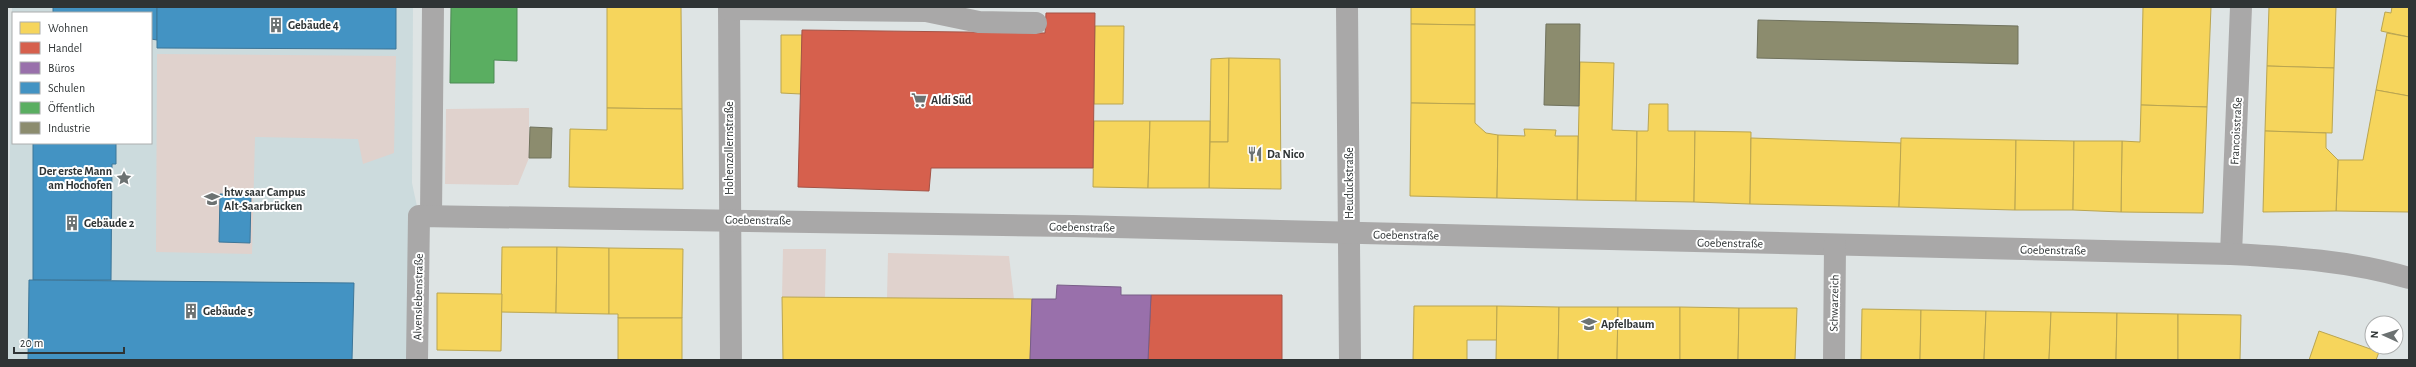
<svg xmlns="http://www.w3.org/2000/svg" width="2416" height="367" font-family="'Alegreya Sans',sans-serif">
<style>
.built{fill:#ccdbdd;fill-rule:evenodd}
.green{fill:#e0d2cd}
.homes{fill:#f6d55c;stroke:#baa550}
.shops{fill:#d6604d;stroke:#a45346}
.offices{fill:#9970ab;stroke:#795e88}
.schools{fill:#4393c3;stroke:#3d7698}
.public{fill:#5aae61;stroke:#4d8954}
.industry{fill:#8c8c6e;stroke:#70725d}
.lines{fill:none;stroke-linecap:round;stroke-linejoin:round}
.minor{stroke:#a9a8a8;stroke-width:22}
.labels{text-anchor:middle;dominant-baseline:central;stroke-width:4;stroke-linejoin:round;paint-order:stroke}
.poi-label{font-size:12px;font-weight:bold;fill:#2f3435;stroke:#fff;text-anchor:start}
.street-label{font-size:12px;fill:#2f3435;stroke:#fff}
</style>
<rect width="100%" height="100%" fill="#dee4e4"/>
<path class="built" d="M12,7h401l-1,176 7,33 -2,144h-410zM13,13h138v130h-138z"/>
<g class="green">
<path d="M157,54l239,2 -2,97 -31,11 -5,-25 -103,-2 -3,117 -96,-2z"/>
<path d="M529,108v50l-11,27 -73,-1 1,-75z"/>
<path d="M783,249h43l-1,49 -43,-1z"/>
<path d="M888,253l121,3 5,43 -127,-1z"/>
</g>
<g class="homes">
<path d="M607,7h74l1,102 -75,-1z"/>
<path d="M1411,7h64v18l-64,-1z"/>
<path d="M2143,7h68l-4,100 -66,-2z"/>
<path d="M2269,7h67l-2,61 -67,-2z"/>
<path d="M2392,7h17v30l-28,-6 4,-19 6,1z"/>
<path d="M1411,24l64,1v79l-64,-1z"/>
<path d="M1095,26h29l-1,78h-29z"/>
<path d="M2387,33l22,4v59l-33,-6z"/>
<path d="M781,35h21l-1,59 -20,-1z"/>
<path d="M1229,58l-1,84h-18l1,-83z"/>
<path d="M1229,58l51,1 1,130 -72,-1 1,-46h18z"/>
<path d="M1580,62l34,1 -2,67 25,1 -1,70 -59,-1z"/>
<path d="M2267,66l67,2 -2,65 -67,-2z"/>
<path d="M2376,90l33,6v116l-73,-1 2,-51h25z"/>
<path d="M1411,103l64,1v19l11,10 12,2 -1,63 -87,-2z"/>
<path d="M1649,104h19v27h27l-1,71 -58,-1 1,-70h11z"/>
<path d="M2141,105l66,2 -4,106 -82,-1 1,-71 18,1z"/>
<path d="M607,108l75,1 1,80 -114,-2 1,-58 37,1z"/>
<path d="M1094,121h56l-2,67 -55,-1z"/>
<path d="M1150,121h60l-1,67h-61z"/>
<path d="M1524,129l32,1 -1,6h23l-1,64 -80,-2 1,-63 27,1z"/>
<path d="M1695,131l56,1 -1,72 -56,-2z"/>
<path d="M2265,131l61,2v15l12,12 -2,51 -73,1z"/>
<path d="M1751,138l150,5 -2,64 -149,-3z"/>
<path d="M1901,138l115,2 -1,70 -116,-3z"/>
<path d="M2016,140l58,1 -1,69h-58z"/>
<path d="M2074,141h48l-1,71 -48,-2z"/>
<path d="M502,247h55l-1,66 -55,-1z"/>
<path d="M557,247l52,1v66l-53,-1z"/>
<path d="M609,248l74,1 -1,69h-64v-4h-9z"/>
<path d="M437,293l65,1 -1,57 -64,-1z"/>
<path d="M782,297l250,2 -2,61h-247z"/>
<path d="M1414,306h83v34h-30v20h-54z"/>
<path d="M1497,306l62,1 -1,53h-62z"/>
<path d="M1559,307h59l-1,53h-59z"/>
<path d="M1618,307h62v53h-63z"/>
<path d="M1680,307l59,1 -1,52h-58z"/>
<path d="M1739,308h58l-2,52h-57z"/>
<path d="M1862,309l59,1 -1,50h-59z"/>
<path d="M1921,310l65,1 -2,49h-64z"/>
<path d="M1986,311l65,1 -2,48h-65z"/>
<path d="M2051,312l66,1 -1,47h-67z"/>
<path d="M2117,313l61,1v46h-62z"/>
<path d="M2178,314l63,1 -1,45h-62z"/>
<rect x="618" y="318" width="64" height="42"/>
<path d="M2319,331l60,21 -3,8h-67z"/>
</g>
<g class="shops">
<path d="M1046,13h49l-2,155h-162l-2,23 -131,-4 4,-157 243,3z"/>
<path d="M1151,295h131v65h-134z"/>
</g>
<path class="offices" d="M1057,285l64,2v8h30l-3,65h-118l2,-61h24z"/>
<g class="schools">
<path d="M53,7h104v33l-6,-1v-26h-98z"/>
<path d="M157,7h239v42l-239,-1z"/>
<path d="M33,143h83v21h-4l-1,116h-78z"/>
<path d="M220,194l31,1 -1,48 -31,-1z"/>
<path d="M29,280l325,3 -2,77h-324z"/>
</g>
<path class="public" d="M451,7h66v54l-23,-1v23h-44z"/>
<g class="industry">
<path d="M1758,20l260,6v38l-261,-6z"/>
<path d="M1546,24h34l-1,82 -35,-1z"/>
<path d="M530,127l22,1 -1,30h-22z"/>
</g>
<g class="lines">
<g class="minor">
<path d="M729,7l2,353"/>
<path d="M1347,7l3,353"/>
<path d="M729,9l197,2 53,11 57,1"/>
<path d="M431,215l2,-208"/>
<path d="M2231,254l10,-247"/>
<path d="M417,360l2,-144 654,10 1158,28c59,3 121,7 178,24"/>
<path d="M1834,360l1,-115"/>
</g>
</g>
<defs>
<symbol id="building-bare" viewBox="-9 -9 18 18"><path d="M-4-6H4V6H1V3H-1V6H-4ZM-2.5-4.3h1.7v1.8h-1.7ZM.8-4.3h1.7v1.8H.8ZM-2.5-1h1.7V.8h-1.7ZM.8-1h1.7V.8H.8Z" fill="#6c7272" stroke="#fff" stroke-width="2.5" paint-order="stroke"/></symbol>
<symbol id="supermarket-bare" viewBox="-9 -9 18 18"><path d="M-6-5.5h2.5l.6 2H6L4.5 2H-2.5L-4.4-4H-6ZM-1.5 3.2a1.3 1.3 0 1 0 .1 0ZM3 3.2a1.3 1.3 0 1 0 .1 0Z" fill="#6c7272" stroke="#fff" stroke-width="2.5" paint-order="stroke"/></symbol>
<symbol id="restaurant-bare" viewBox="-9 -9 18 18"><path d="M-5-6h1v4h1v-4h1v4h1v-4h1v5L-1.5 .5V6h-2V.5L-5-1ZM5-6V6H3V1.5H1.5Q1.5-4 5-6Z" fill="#6c7272" stroke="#fff" stroke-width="2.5" paint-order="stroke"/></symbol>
<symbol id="sight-bare" viewBox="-9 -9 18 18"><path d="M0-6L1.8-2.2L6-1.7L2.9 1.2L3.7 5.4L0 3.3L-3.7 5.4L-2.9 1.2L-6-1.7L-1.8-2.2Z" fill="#6c7272" stroke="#fff" stroke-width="2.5" paint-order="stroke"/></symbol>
<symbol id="university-bare" viewBox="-9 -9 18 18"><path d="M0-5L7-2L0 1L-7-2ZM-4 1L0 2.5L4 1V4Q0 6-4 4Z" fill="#6c7272" stroke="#fff" stroke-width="2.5" paint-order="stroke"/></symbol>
<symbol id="school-bare" viewBox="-9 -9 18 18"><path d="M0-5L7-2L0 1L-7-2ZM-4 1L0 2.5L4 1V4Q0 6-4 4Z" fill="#6c7272" stroke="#fff" stroke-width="2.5" paint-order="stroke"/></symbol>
</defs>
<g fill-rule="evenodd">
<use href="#building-bare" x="265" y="14" width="22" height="22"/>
<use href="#supermarket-bare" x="908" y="89" width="22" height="22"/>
<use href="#restaurant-bare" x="1244" y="143" width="22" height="22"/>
<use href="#sight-bare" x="113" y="167" width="22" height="22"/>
<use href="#university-bare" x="201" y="188" width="22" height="22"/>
<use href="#building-bare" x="61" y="212" width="22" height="22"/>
<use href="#building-bare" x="180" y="300" width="22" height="22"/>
<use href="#school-bare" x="1578" y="313" width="22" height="22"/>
</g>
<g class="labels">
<g class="poi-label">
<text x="288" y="25">Gebäude 4</text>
<text x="931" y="100">Aldi Süd</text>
<text x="1267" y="154">Da Nico</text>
<text x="112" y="171" text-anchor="end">Der erste Mann<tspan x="112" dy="14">am Hochofen</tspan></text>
<text x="224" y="192">htw saar Campus<tspan x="224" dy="14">Alt-Saarbrücken</tspan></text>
<text x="84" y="223">Gebäude 2</text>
<text x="203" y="311">Gebäude 5</text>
<text x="1601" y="324">Apfelbaum</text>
</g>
<g class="street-label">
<text transform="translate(2236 131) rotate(-87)">Francoisstraße</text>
<text transform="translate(729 148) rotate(-90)">Hohenzollernstraße</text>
<text transform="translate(1349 183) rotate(-90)">Heuduckstraße</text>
<text transform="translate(758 220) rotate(1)">Goebenstraße</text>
<text transform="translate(1082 227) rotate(1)">Goebenstraße</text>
<text transform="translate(1406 235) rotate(1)">Goebenstraße</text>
<text transform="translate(1730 243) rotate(1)">Goebenstraße</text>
<text transform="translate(2053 250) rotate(1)">Goebenstraße</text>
<text transform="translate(418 297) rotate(-89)">Alvenslebenstraße</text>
<text transform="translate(1834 303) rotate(-89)">Schwarzeich</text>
</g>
</g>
<rect width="2416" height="367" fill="none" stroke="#2f3435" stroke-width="16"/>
<rect x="12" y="12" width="140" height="132" fill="#ffffff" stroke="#acaeae"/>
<rect x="20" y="22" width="20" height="12" fill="#f6d55c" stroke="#acaeae"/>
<text x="48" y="32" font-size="12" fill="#2f3435">Wohnen</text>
<rect x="20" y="42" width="20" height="12" fill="#d6604d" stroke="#acaeae"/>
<text x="48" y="52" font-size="12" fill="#2f3435">Handel</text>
<rect x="20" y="62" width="20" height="12" fill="#9970ab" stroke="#acaeae"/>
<text x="48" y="72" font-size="12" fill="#2f3435">Büros</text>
<rect x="20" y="82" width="20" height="12" fill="#4393c3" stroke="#acaeae"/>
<text x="48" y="92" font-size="12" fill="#2f3435">Schulen</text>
<rect x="20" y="102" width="20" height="12" fill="#5aae61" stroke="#acaeae"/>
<text x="48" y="112" font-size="12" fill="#2f3435">Öffentlich</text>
<rect x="20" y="122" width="20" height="12" fill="#8c8c6e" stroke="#acaeae"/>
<text x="48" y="132" font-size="12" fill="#2f3435">Industrie</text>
<g transform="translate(2384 335) rotate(273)"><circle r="19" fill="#ffffff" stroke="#acaeae"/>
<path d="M0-3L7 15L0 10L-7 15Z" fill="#6c7272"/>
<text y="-6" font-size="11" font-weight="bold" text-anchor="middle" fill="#2f3435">N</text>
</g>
<path d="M14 347v6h110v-6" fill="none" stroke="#2f3435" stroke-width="2"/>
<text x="20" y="347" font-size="12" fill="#2f3435" stroke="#ffffff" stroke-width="3" paint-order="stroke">20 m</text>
</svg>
